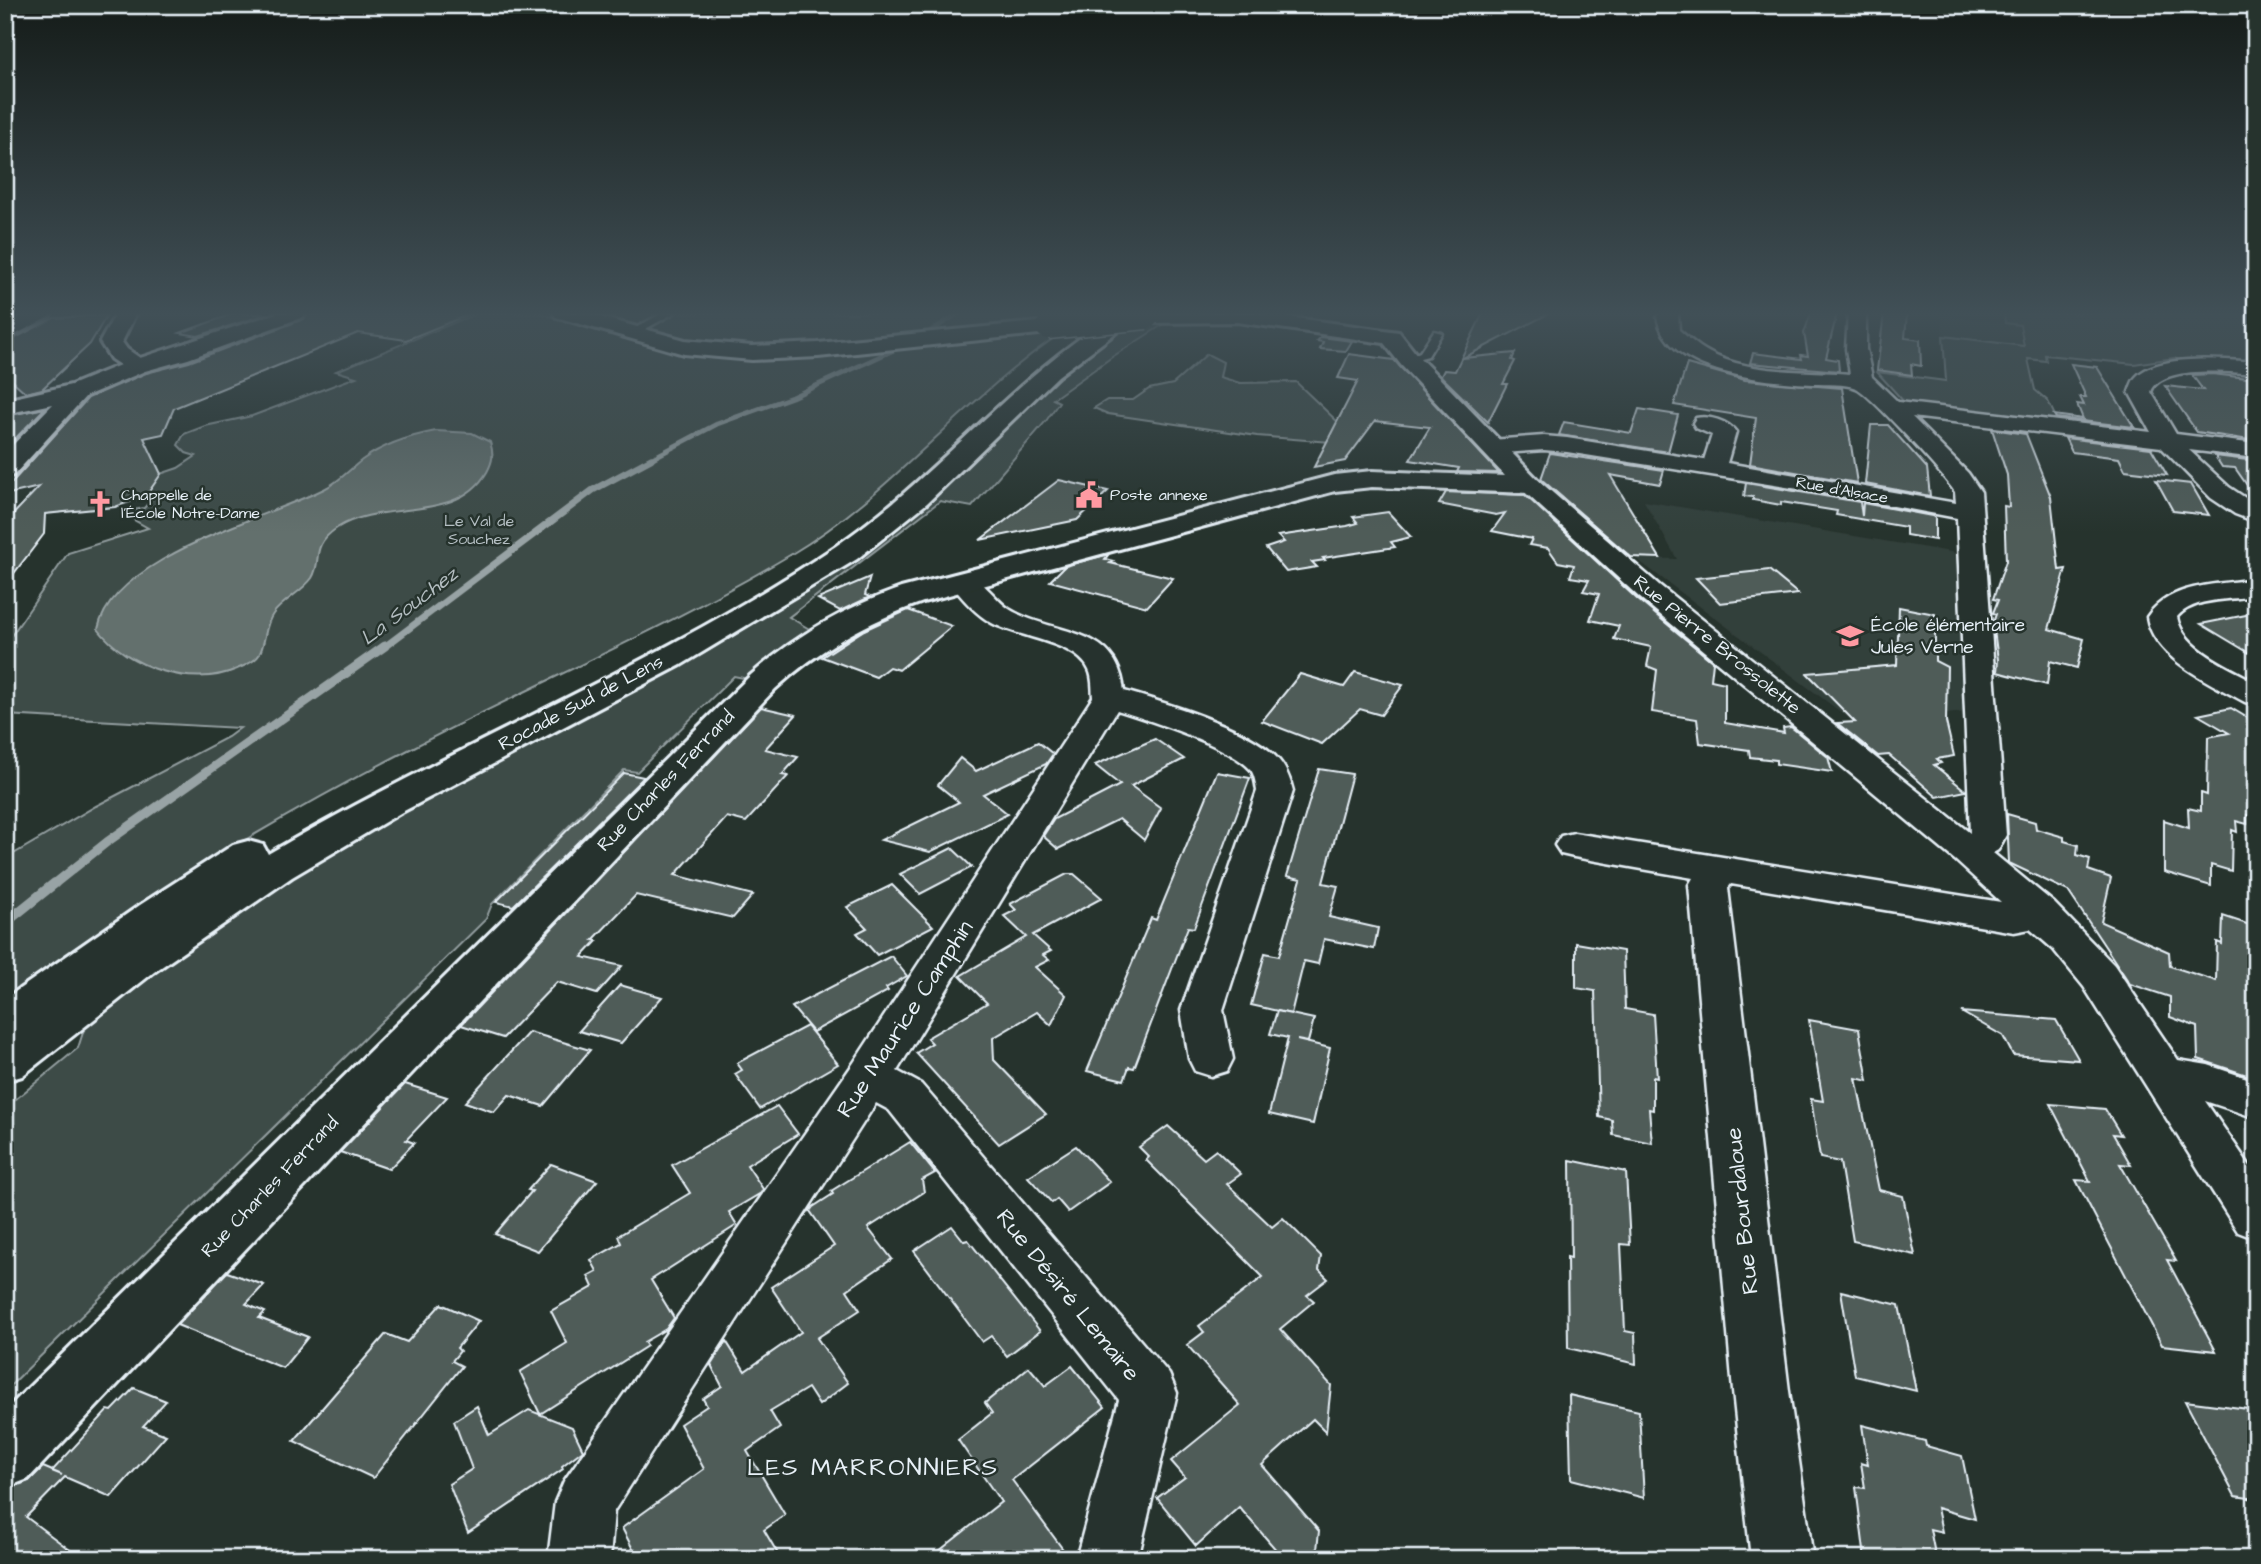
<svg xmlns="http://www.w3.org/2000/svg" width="2261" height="1564" font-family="'Architects Daughter',sans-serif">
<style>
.built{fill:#333f3a}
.green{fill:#3e4b47;stroke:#939ea0;stroke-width:2}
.water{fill:#636f6d;stroke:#98a3a5;stroke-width:2}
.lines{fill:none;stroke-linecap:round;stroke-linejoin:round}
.stream-far3{stroke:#98a3a5;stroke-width:5}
.stream-far2{stroke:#98a3a5;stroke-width:7}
.stream-far1{stroke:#98a3a5;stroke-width:9}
.stream{stroke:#98a3a5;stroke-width:10}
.building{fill:#505c59;stroke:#e8f1f8;stroke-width:2}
.lane-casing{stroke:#e8f1f8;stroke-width:5}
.street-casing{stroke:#e8f1f8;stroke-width:5}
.secondary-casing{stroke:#e8f1f8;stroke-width:6}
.highway-casing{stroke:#e8f1f8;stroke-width:6}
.lane{fill:#26332d;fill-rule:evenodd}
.street{fill:#26332d;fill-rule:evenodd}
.secondary{fill:#26332d;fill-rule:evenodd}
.highway{fill:#26332d;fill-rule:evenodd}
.secondary-bridge-casing{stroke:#e8f1f8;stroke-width:27;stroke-linecap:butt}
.secondary-bridge{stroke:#26332d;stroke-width:24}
.labels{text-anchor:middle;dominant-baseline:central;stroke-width:5;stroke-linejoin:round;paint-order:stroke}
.far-street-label{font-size:16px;fill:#e8f1f8;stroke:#26332d}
.far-poi-label{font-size:16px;fill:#e8f1f8;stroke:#26332d;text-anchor:start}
.far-park-label{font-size:16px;fill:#b5bfc3;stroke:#26332d}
.poi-label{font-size:19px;fill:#e8f1f8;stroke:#26332d;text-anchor:start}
.street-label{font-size:19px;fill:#e8f1f8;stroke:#26332d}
.water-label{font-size:21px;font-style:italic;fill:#b3bdc0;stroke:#26332d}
.near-street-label{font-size:23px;fill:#e8f1f8;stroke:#26332d}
.near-neighbourhood-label{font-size:24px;letter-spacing:2px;fill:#e8f1f8;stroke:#26332d}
</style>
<rect width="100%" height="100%" fill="#26332d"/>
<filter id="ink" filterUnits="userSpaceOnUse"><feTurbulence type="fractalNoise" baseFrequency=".0143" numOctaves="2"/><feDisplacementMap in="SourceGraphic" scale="14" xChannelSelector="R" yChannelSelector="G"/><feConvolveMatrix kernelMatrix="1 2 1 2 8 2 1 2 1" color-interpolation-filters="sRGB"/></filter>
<g filter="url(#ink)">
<g class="built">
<path d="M1941,315l78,10 5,21 -81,-10z"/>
<path d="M1644,501l313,52 10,159 -113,10 -219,-164 42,1z"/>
</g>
<g class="green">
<path d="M478,313h62l71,22 22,-8 -39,-14h500c-115,63 -191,175 -304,242 -121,72 -251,127 -376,192 -144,74 -278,155 -409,251v-139l91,-53 132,-69 12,-9 -235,-13v-70l63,-92 80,-25 -14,-8 -5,-9 15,-3 11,-12h-9l11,-21 21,-7 18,-12 -10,-3 -8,-8 6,-11 21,-8 47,-10 104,-39 -20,-6z"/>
<path d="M2004,313h252v49h-72l-10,-4 -40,6 -89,-9 1,6 -18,-2 7,31 13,11 10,21 -153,-19 -28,-31 69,9 -3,-45 81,10 -4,-21 -15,-2z"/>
<path d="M1172,319l-60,38 -59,42 6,3 -13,19 -74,86 -32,-6 -151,116 22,13 -31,22 -27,28 -19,-4 -97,96 -13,-2 -132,134 -6,15 -481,472v-283l73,-60 9,-28 184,-130 97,-59 335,-177 135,-82 97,-74 104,-106 25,-22 67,-49z"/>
<path d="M1207,354l16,8 -3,15 20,6 56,-1 46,44 -11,16 -74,-6 -149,-22 -14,-6 13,-8h26l16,-11 24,-5z"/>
</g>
<path class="water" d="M436,431l36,2 18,9c4,12 3,19 -3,30 -30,52 -105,27 -150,56 -28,19 -14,32 -25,50 -10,14 -29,22 -39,36 -9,12 -7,29 -14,41 -4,7 -15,11 -22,14 -46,20 -110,-2 -139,-40 15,-72 168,-111 226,-140 15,-7 25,-19 38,-29 22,-16 47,-24 74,-29z"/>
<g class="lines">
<g class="stream-far3">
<path d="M926,334l33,-21"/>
<path d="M647,461l70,-37 75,-27 108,-50"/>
</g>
<path class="stream-far2" d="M383,648l210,-158 58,-31"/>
<path class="stream-far1" d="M53,885l54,-43 278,-196"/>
<path class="stream" d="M5,923l50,-40"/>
</g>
<g class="building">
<path d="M235,313l32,1 -69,22 -18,-3z"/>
<path d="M318,313h154l-66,27 -48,-7 -184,75 -11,26 -19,4 17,36 -15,22 -31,11 -70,7 -1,20 -39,51v-62l34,-36 -34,8v-5l83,-92 58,-25 43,-11 115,-43 4,-5 10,1z"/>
<path d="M1483,313h67l-87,45 52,-5 -3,7 3,1 -12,23h4l-19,38 -47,-46 3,-6 11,1z"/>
<path d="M1811,313h26l-11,45 12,2 1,11 -89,-8 3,-10 49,6 -1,-4 7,1 -4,-23z"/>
<path d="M1884,313h23l-2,25 15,2 1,26 -10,-2 1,11 -35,-5z"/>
<path d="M107,315l-17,29 -48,45 -16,4 -21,-19v-31l49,-25z"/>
<path d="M1321,337l31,4 -6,10 -26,-2 3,-7 -6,-1z"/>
<path d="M1349,354l45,6 105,113 -42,-1 2,-4 -49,-8 20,-33 -55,-6 -30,40 -31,6 44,-86 -20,-3z"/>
<path d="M1687,364l58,16 97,8 15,95 -107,-19 6,-46 -82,-13z"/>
<path d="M2071,364l26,3 37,60 -78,-9 -2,-3 29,4 -6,-15 7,1 -4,-8h6z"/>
<path d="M2212,374l44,5v62l-59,-9 -32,-46 38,4 -11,-15z"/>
<path d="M45,408l-40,41v-33z"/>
<path d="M1639,409l39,6 -10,37 -109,-17 5,-13 67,11z"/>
<path d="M1871,425h17l39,43 3,28 -65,-12z"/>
<path d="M1992,429l34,5 25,63 8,73 7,-1 -17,60 35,10 -7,29 -27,-7 -3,24 -50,-13 1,-12 -5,-37 3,-9 -3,-1 5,-13 -5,-1 13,-38 -2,-55 5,1 -2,-32z"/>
<path d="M2065,438l86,10 16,27 -42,-5 -6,-12 -47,-6z"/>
<path d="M1550,453l114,17 -4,14 -50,-9 50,83 -29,-1 -90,-78z"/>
<path d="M2215,456l41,5v37l-21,-30 -13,-1z"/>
<path d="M1059,480l49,11 -31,29 -97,20z"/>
<path d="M2156,480l35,4 18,31 -36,-4z"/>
<path d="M1746,483l114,19 2,14 1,-13 69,13 3,2v22l-29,-5v-8l-70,-12 1,-4 -56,-9v3l-28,-5v-3l-9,-1z"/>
<path d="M1446,492l79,3 112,104 76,63 -2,18 14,3v40l59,10 -1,-5 8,-1 37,30 4,15 -56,-8v-4l-26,-3 -1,-7 -49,-7 -3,-24 -45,-7 5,-42 -10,-4 4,-19 -37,-8 5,-13 -29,-6 9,-26 -16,-3 6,-11 -19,-3 4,-12 -16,-3 -10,-14 -19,-3 3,-6 -40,-8 13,-18 -9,2 -57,-11z"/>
<path d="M1388,512l23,25 -20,5 4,5 -72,11 2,2 -13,2 5,5 -31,5 -20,-24 18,-6 -6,-6 69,-10 11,-3 -5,-6z"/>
<path d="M1109,554l-4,5 8,2 -3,2 63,15 -26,29 -97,-26 15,-15z"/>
<path d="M1769,570l29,24 -78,9 -24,-25z"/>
<path d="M870,577l-5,18 5,2 -30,14 -22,-12z"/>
<path d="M1899,607l36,7v47l12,6 -1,55 8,34 -17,3 4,4 -7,2 32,26 -29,6 -48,-42 -11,1 -41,-33 18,-1 -48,-49 90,-8z"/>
<path d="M908,610l44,16 -53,44 -10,-3 -13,10 -54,-20 42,-27z"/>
<path d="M2256,613v44l-55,-33z"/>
<path d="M1355,672l48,13 -22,30 -21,-6 -38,35 -60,-23 38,-47 44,13z"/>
<path d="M761,707l35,8 -31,34 33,8 -16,18 6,1 -42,46 -19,-5 -52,58 78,20 -20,23 -97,-23 -43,45 4,1 -15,16 40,9 -25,28 -40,-12 -54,56 -42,-13z"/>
<path d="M2231,708l25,15v85l-4,-1v9l-5,-1v9l-11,-3 1,11 -5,-2 -1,41 -20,-6v21l-47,-14v-52l25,8 -1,-20 13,3v-18l6,2 1,-58 21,-4 -31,-18z"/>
<path d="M1155,739l29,20 -53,27 30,22 -17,32 -25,-21 -61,30 -15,-13 11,-17 66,-34 -25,-20z"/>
<path d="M1038,742l15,12 -7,10 -63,30 25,20 -78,38 -49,-12 78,-38 -21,-17 22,-27 16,13z"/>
<path d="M1319,769l33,5 -29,109 15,3 -9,31 49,11 -4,21 -50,-10 -6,25 -14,-3 -13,53 -40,-9 14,-52 14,3 22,-77 -14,-3z"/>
<path d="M1217,772l33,6 -56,150 -6,-1 -54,141 -5,-1 -5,13 -37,-9 64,-153 5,2z"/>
<path d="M624,773l20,4 -131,129 -17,-4z"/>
<path d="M2007,814l28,8 1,7 28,8v4l14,4 -1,10 13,4 -2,11 23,8 -10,44 68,30 1,14 46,15 1,-39 5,2 1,-28 33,11v151l-58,-19 -1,-32 -27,-10v-20l-40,-13 -62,-93 -59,-28z"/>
<path d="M952,848l20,19 -52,27 -20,-20z"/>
<path d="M1067,874h7l28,24 -69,37 18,16 -8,4 6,5 -14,7 31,28 -15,30 -14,-13 -44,26 1,22 52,54 -47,30 -83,-91 16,-10 -5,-5 60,-35 -27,-27 66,-39 -22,-21 12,-6 -6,-6z"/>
<path d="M892,885l41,41 -56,29 -20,-22 10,-5 -20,-21z"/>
<path d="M1576,943l47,8 2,58 28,5 4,64 -4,-1v33l-4,-1 3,34 -39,-8 -1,-15 -13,-3 -4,-126 -19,-3z"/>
<path d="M891,956l16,20 -21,12 2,3 -75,41 -21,-25z"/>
<path d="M620,985l42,12 -41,46 -42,-12z"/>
<path d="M1277,1011l37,8 -6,23 -11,-2 33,8 -17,76 -44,-10 19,-76 -18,-4z"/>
<path d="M1961,1012l95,8 23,40 -66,-5 -10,-19z"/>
<path d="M1809,1020l50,9 9,52 -12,-3 23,112 24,6 12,59 -62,-14 -13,-79 -20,-4 -9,-59 12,2z"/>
<path d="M807,1026l31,38 -78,45 -25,-35 7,-4 -5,-7z"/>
<path d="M529,1032l61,18 -47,56 -34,-11 -15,17 -29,-10z"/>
<path d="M405,1084l42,13 -41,43 8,3 -25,26 -49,-17z"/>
<path d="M2050,1104l55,5 16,26 -8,-1 18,31 -11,-1 56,97 -9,-1 49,91 -54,-6 -86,-165 14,1z"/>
<path d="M777,1106l21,28 -51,31 16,24 -2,4 -32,19 8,13 -86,55 23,38 -8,11 -22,13 3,4 -107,68 -20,-42 47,-29 -16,-32 42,-24 -5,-11 9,-5 -6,-11 30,-17 -3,-7 72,-43 -18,-28z"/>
<path d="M1168,1126l36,33 12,-9 25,24 -14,10 45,43 11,-9 38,38 -2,14 9,9 -21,16 7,6 -34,28 51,56 -5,47 -13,-13 -51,46 57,66 -3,28h-32l-45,-52 -43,39 -39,-48 28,-21 -14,-16 69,-56 -53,-60 17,-13 -5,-6 64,-49 -117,-117 3,-3 -10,-10z"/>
<path d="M910,1142l25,31 -13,7 2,12 -56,36 24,31 -45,31 13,20 -43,28 31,45 -29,22 -11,-17 -38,23 10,17 -33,23 38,64 -21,15 17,29h-143l-16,-31 82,-59 -24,-45 27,-18 -4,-7 19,-13 -11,-21 15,-24 19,30 56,-39 -30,-45 63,-41 -24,-35 3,-4 20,-13 -2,-3z"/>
<path d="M1076,1146l34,36 -42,30 -11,-13 -5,4 -24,-26z"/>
<path d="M1570,1160l56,12 4,73 -9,-1 4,87 10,2 1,31 -68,-16 -1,-91 4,1z"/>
<path d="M551,1164l46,17 -59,70 -43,-17 37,-43 -4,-1z"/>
<path d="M952,1226l12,15 4,-1 72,91 -33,25 -16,-20 -9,6 -68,-91z"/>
<path d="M227,1272l37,13 -18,19 19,8 -6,6 49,19 -25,31 -106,-43z"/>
<path d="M1841,1291l58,14 17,86 -61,-15z"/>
<path d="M441,1304l38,17 -22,27 3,3 -8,10 10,5 -89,112 -79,-37 92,-107 21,8z"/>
<path d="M1072,1366l33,41 -93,73 58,79h-141l72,-57 -43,-62 34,-27 -7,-10 44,-36 16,19z"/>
<path d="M134,1388l32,13 -23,25 23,9 -55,62 -46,-20 -39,40 56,42h-77v-69l24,-9 14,-14 19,8 -10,-4 56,-61 4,1z"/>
<path d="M1569,1395l70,16 5,87 -73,-19z"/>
<path d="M2185,1401l63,8 8,14v76l-21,-3z"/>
<path d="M477,1406l12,29 40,-25 43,17 11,23 -21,16 1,3 -95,64 -19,-49 23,-15 -18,-48z"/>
<path d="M1862,1425l63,16 1,5 36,10 13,63 -38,-11 5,24 -12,-3 6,30h-71l-9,-72 9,1 -4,-25 7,2z"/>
</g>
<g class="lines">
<defs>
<g id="lane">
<path d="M662,313h12l-41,23 -8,-2z"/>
<path d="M1434,331l8,2 -14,23 -23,6v-4l15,-6z"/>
</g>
<g id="street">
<path d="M1660,313h18l1,17c7,6 14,12 21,17 41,28 103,23 150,27l-4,-25 2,-36h18v36l6,28 26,25 253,30 -22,-40c2,-5 3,-11 7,-15 22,-24 90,-17 120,-15v12c-25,-2 -96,-10 -105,18l25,42 80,10v14l-67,-8 40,37 27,18v17l-21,-8 -24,-16 -50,-51 -249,-30 56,56 13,19 25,343 -8,15 -5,3 61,50 60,62 64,95 30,5 48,16v37l-51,-17 51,74v64l-18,-7 -154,-245 -31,-38 -23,-20 -16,3 -283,-48 -3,4 61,503 24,168h-62l-18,-168 -44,-506 4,-7 -119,-21 -13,-3 -6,-9 6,-9 13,-3 427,69 -46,-42 -316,-263 -122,-112 3,-5 9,-2 9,2 121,105 311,248 -13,-315 -127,-24 -263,-42 -23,-2 -53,4 -8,-2 -4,-5 4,-5 8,-2 53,-4 23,2 137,22 8,-25 -16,-7 -3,-5 3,-5c13,-3 32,3 40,14l-9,31 229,40 -1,-11c-8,-14 -87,-100 -99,-104 -11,-5 -30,-3 -43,-4 -47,-3 -145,-9 -156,-67z"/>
<path d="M963,573c19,4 30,25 46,36 43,27 109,15 115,82 39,11 125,37 152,66 9,9 14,21 17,34l-70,219 10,49 -6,12 -16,5 -16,-5 -6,-12 -8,-49 76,-219c-1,-7 -2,-15 -6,-21 -20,-24 -103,-50 -134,-60l-220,361 24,13 248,290 8,19 -39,166h-62l43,-159 -230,-290 -13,-7 -262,408 -4,48h-62l7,-57 9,-21 289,-417 240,-367c-1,-9 0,-19 -4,-27 -12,-28 -72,-33 -97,-47 -17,-9 -32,-27 -43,-42l4,-6z"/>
<path d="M2256,579v17c-24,4 -62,1 -79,21 6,32 53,51 79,65v23l-11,-3c-34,-19 -91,-43 -98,-85 24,-35 71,-32 109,-38z"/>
</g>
<g id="secondary">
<path d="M27,313h25l-3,4 -44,23v-15z"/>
<path d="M116,313h20l-14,29 5,7 13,9 137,-45h29l-3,4 -115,42 -43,12 -59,25 -72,79 -9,2v-24l48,-49 -48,10v-14l66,-15 49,-20 -9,-6 -11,-17z"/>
<path d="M553,313h33l99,27 67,6 66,-3 230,-22 8,1 3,5 -3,5 -8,1 -230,24 -66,3 -68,-6 -128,-37z"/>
<path d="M1138,313h122l139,19 18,23 126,130 -4,6 -10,2 -157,-6 -37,4 -412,111c-56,20 -104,47 -148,87l-747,790 -23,9v-77l746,-736c45,-40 93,-67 150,-87l433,-113 38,-4 133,5 -104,-111 -17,-22 -147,-21 -91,1 -7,-2 -3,-4z"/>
</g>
<path id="highway" d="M1118,313h24l-84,63 -131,127 -70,56 -176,106 -279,147 -110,65 -138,95 -132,104 -17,5v-82l135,-94 93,-60 15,-4 15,4 5,9c186,-109 389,-188 568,-308 102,-69 176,-169 282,-233z"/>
</defs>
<use href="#lane" class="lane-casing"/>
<use href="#street" class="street-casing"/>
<use href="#secondary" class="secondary-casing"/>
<use href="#highway" class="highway-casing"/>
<use href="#lane" class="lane"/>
<use href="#street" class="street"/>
<use href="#secondary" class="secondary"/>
<use href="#highway" class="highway"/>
<defs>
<path id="secondary-bridge" d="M1048,327l98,-10"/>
</defs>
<use href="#secondary-bridge" class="secondary-bridge-casing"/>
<use href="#secondary-bridge" class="secondary-bridge"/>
</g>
</g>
<linearGradient id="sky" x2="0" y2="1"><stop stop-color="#151c19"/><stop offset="0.59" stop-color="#415057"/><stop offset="1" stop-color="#415057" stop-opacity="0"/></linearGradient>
<rect width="2261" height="532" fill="url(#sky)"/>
<defs>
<symbol id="civic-bare" viewBox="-9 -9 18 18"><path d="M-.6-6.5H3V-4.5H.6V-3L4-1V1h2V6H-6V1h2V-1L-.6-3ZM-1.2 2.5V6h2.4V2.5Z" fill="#ff9aa2" stroke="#26332d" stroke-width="2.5" paint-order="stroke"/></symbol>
<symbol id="church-bare" viewBox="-9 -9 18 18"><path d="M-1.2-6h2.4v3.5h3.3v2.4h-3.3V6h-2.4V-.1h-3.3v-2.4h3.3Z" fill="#ff9aa2" stroke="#26332d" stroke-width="2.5" paint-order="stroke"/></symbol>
<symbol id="school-bare" viewBox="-9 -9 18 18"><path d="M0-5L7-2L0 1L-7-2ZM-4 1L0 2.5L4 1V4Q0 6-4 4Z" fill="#ff9aa2" stroke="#26332d" stroke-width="2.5" paint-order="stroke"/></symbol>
</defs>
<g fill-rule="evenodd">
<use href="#civic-bare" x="1070" y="476" width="38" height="38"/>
<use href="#church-bare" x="81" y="485" width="38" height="38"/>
<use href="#school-bare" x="1831" y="617" width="38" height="38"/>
</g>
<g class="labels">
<g class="far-street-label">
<text transform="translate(1842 490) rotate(10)">Rue d'Alsace</text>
</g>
<g class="far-poi-label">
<text x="121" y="495">Chappelle de<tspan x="121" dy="18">l'École Notre-Dame</tspan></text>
<text x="1110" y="495">Poste annexe</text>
</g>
<g class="far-park-label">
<text x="479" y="521">Le Val de<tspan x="479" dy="18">Souchez</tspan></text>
</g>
<g class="poi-label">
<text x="1871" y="625">École élémentaire<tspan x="1871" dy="22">Jules Verne</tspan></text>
</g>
<g class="street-label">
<text transform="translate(1717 645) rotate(39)">Rue Pierre Brossolette</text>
<text transform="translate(581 703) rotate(-28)">Rocade Sud de Lens</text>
<text transform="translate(666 781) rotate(-46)">Rue Charles Ferrand</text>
<text transform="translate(270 1187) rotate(-46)">Rue Charles Ferrand</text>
</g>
<g class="water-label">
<text transform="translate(409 606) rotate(-37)">La Souchez</text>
</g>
<g class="near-street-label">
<text transform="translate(905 1019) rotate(-57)">Rue Maurice Camphin</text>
<text transform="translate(1742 1211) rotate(-96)">Rue Bourdaloue</text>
<text transform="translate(1068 1295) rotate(51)">Rue Désiré Lemaire</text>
</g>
<g class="near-neighbourhood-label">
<text x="873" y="1468">LES MARRONNIERS</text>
</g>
</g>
<rect width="2261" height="1564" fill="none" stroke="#26332d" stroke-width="28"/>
<rect x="14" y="14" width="2233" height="1536" fill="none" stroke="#e8f1f8" stroke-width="2.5" filter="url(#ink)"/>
</svg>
